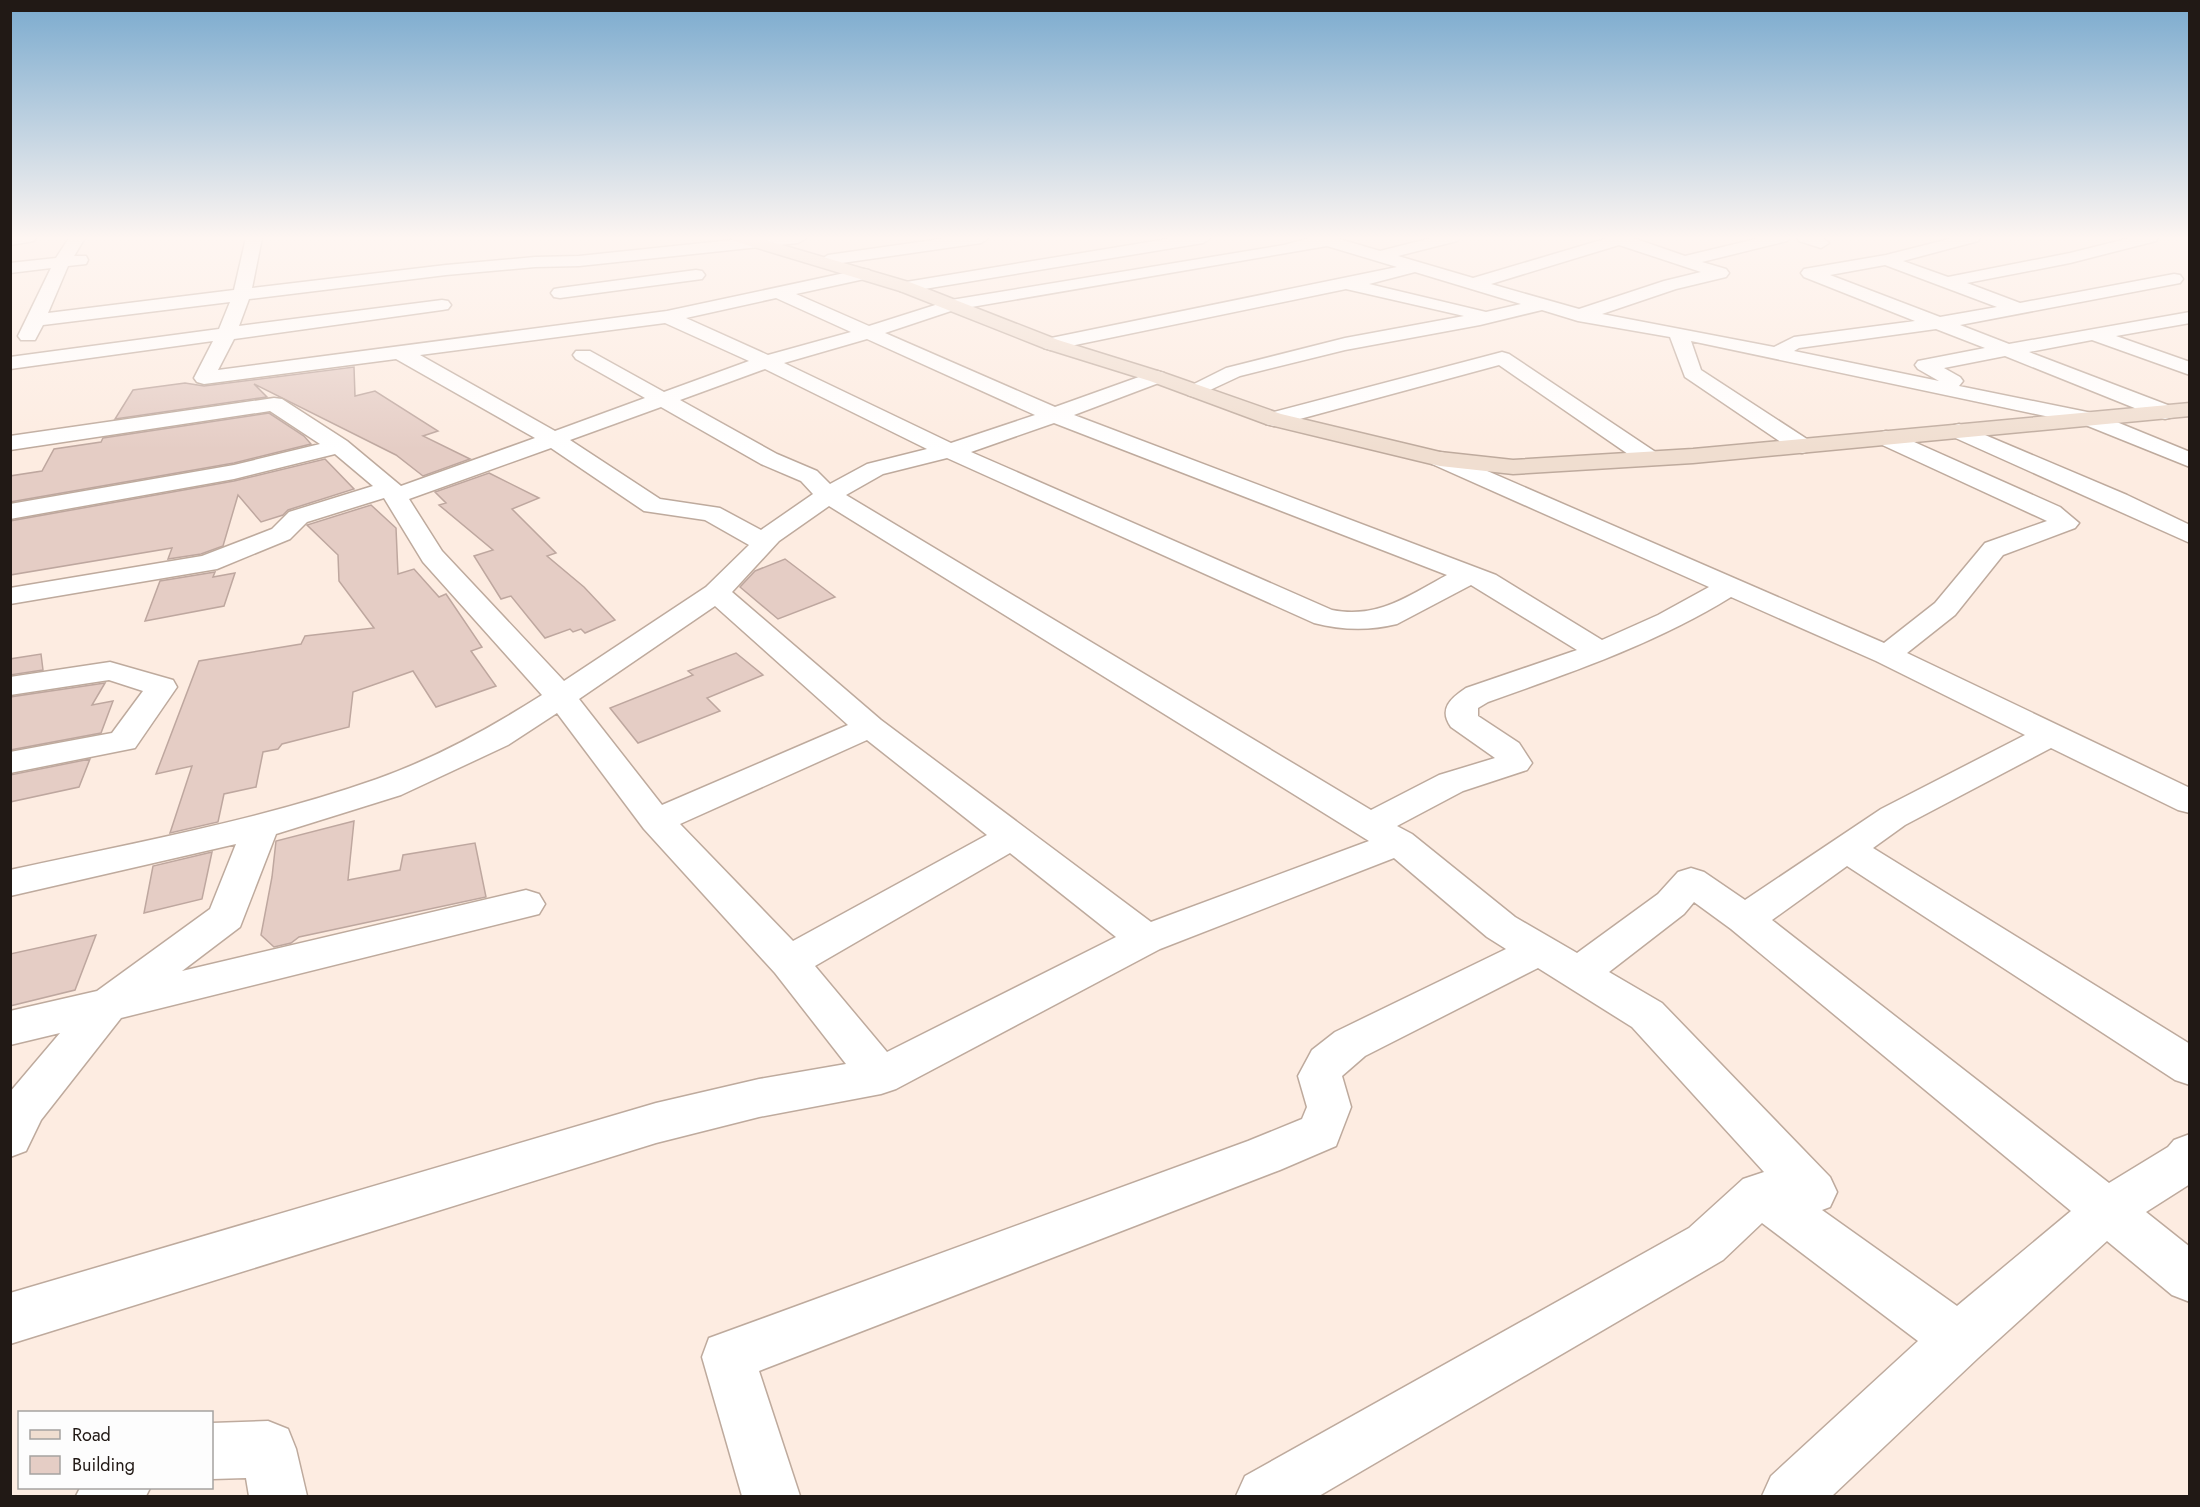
<svg xmlns="http://www.w3.org/2000/svg" width="2200" height="1507" font-family="Jost,sans-serif">
<style>
.building{fill:#e5cdc5;stroke:#bea79f;stroke-width:1.5}
.lines{fill:none;stroke-linecap:round;stroke-linejoin:round}
.minor-casing{stroke:#beaa9d;stroke-width:3}
.secondary-casing{stroke:#beaa9d;stroke-width:3}
.minor{fill:#fff;fill-rule:evenodd}
.secondary{fill:#f0ded0;fill-rule:evenodd}
</style>
<rect width="100%" height="100%" fill="#fdece1"/>
<g class="building">
<path d="M354,367l1,29 20,-5 63,40 -15,5 47,23 -47,17 -27,-21 -142,-71 13,13 -152,22 18,-29 52,-7 19,3z"/>
<path d="M269,413l35,23 7,8 -77,19 -224,39v-26l32,-5 12,-22 47,-7 2,-4z"/>
<path d="M325,459l29,30 -66,21 -5,5 -22,7 -23,-27 -15,51 -22,8 -33,5 4,-11 -162,27v-54l224,-40z"/>
<path d="M489,473l50,25 -27,11 44,44 -9,3 37,31 31,33 -30,13 -4,-4 -8,3 -3,-3 -25,9 -34,-42 -10,3 -27,-43 19,-6 -54,-45 7,-2 -11,-11z"/>
<path d="M371,505l25,23 2,46 16,-5 25,28 7,-3 36,53 -11,4 25,35 -60,21 -23,-36 -60,21 -4,35 -67,17 -4,5 -15,3 -7,35 -32,7 -6,28 -48,11 22,-67 -36,8 43,-113 102,-17 4,-8 69,-8 -35,-47 -1,-26 -31,-30z"/>
<path d="M785,559l50,38 -57,22 -38,-32 15,-16z"/>
<path d="M215,572l-2,5 22,-4 -11,33 -79,15 15,-40z"/>
<path d="M736,653l27,22 -56,23 13,13 -82,32 -28,-35 83,-33 -5,-4z"/>
<path d="M41,654l2,16 -33,5v-16z"/>
<path d="M105,683l-13,22 21,-4 -12,32 -91,17v-53z"/>
<path d="M90,759l-11,28 -69,15v-27z"/>
<path d="M354,821l-6,59 52,-10 3,-15 72,-12 11,54 -187,40 -8,6 -17,4 -13,-12 11,-58 4,-36z"/>
<path d="M212,852l-10,47 -58,14 9,-47z"/>
<path d="M96,935l-21,55 -65,16v-52z"/>
</g>
<g class="lines">
<defs>
<g id="minor">
<path d="M10,238h26l-2,3 -24,4z"/>
<path d="M69,238h16l-11,18h12l2,4 -2,4 -18,2 -20,47 186,-23 12,-52h16l-10,50 194,-23 89,-8 44,-1 172,-18h55l-8,5 -219,23 -44,1 -89,8 -197,24 -10,27 203,-26 6,1 3,4 -3,4 -6,1 -208,29 -16,31 449,-59 196,-42 6,1 3,4 -3,4 -73,16 73,32 82,-26 333,-55 26,-7h26l44,13 51,-13h28l-2,3 -59,15 75,22 135,-40h25l52,18 75,-18h29l-2,3 -85,21 24,7 3,4 -3,4 -50,12 -74,25 172,33 20,-10 121,-16 -111,-44 -3,-4 3,-4 82,-14 67,-17h27l-2,3 -75,20 45,16 122,-24 60,-15h28l-2,3 -86,22 -103,20 53,20 154,-29 6,1 3,4 -3,4 -220,42 49,19 181,-32v11l-74,13 74,26v13l-98,-35 -63,12 144,55 3,5 -3,5 -8,2 -8,-2 -152,-61 -61,12 16,9 3,4 -4,5 138,28 93,38v15l-107,-43 -392,-83 10,29 109,71 3,5 -3,5 -8,2 -8,-2 -109,-74 -15,-40 -92,-16 -36,-11 -62,15 -135,25 -105,26 -45,21 -7,-2 -3,-4 3,-4 38,-19 119,-30 119,-22 -118,-27 -295,61 -7,-2 -3,-4 3,-4 7,-2 346,-71 -70,-21 -373,64 -69,23 170,74 95,-34 7,-2 7,2 3,4 -3,4 -90,34 422,160 106,65 56,-25 51,-28 -277,-123 -4,-5 4,-5 8,-2 8,2 436,189 51,-40 50,-60 62,-22 -169,-78 -3,-5 3,-5 8,-2 8,2 166,74 19,16 -4,5 -72,27 -48,60 -48,38 283,135v25l-12,-3 -127,-62 -146,77 -32,23 317,196v41l-15,-5 -328,-214 -75,54 337,263 59,-36 6,-7 16,-6v50l-44,28 44,35v55l-18,-7 -65,-54 -129,117 -146,138h-70l9,-20 147,-135 -156,-118 -39,37 -404,236h-83l9,-20 444,-248 54,-49 21,-7 -132,-145 -94,-59 -173,88 -23,20 9,31 -15,39 -56,24 -521,201 41,125h-58l-40,-139 7,-19 539,-197 54,-22 5,-12 -9,-31 14,-26 23,-18 171,-83 -19,-12 -93,-79 -234,91 -264,140 -15,5 -122,23 -103,26 -646,201v-51l646,-190 103,-24 87,-15 -71,-91 -131,-144 -87,-116 -49,32 -107,50 -125,39 -36,93 -58,44 344,-81 13,4 6,10 -6,10 -418,104 -80,102 -15,31 -16,6v-65l50,-59 -50,12v-34l87,-20 113,-82 26,-65 -226,52v-26c123,-27 248,-49 367,-91 59,-21 113,-51 165,-84l-119,-133 -39,-64 -77,24 -17,17 -73,30 -207,35v-16l192,-32 70,-27 17,-17 84,-26 -38,-32 -101,25 -224,40v-15l224,-39 86,-21 -50,-33 -260,39v-14l264,-38 8,1 65,42 54,45 134,-48 -139,-79 -192,25 -7,-2 -3,-4 19,-37 -203,28v-12l209,-28 11,-27 -187,23 -8,15h-14l-3,-4 33,-68 -41,5v-10l46,-5zM1619,245l82,27 -37,9 -85,28 -88,-25zM1885,265l112,42 -57,10 -110,-42zM1415,272l106,32 -35,8 -117,-28zM776,298l75,34 -83,23 -82,-37zM665,323l84,38 -85,31 -74,-41h-14l-3,4 3,4 69,39 -90,33 -135,-76zM1936,329l49,19 -67,13 -3,4 3,4 21,12 -145,-30 5,-3zM867,339l168,76 -84,28 -167,-80zM765,369l162,80 -60,15 -37,20 -13,-13 -40,-17 -97,-54zM661,407l100,57 40,17 12,13 -52,36 -41,-22 -60,-9 -90,-59zM1054,423l393,152c-39,21 -69,44 -115,35l-361,-158zM551,448l93,63 61,9 44,25 -43,42 -142,94 -122,-130 -33,-52zM947,458l367,165c27,7 55,8 83,1l74,-39 106,65 -111,38c-15,10 -28,21 -15,39l44,31 -56,17 -68,35 -525,-315 37,-21zM829,506l540,335 -218,81 -270,-202 -149,-128 47,-51zM1731,597l145,64 149,74 -144,74 -136,91 -41,-28 -13,-4 -13,4 -20,22 -81,59 -62,-36 -103,-83 -15,-8 66,-35 64,-21 5,-7 -13,-20 -41,-27v-8l10,-6c84,-30 167,-58 243,-105zM715,606l133,119 -186,80 -83,-106zM867,740l120,95 -194,106 -113,-117zM1010,853l106,84 -229,115 -72,-86zM1694,902l37,27 340,282 -114,95 -135,-96 8,-3 7,-15 -7,-15 -168,-174 -53,-31 75,-58z"/>
<path d="M947,238h42l-8,5 -153,22 -8,-5 8,-5z"/>
<path d="M1173,238h38l-8,5 -297,49 -6,-1 -3,-4 3,-4 6,-1z"/>
<path d="M1797,238h25l7,5 -8,5 -22,-7z"/>
<path d="M696,270l6,1 3,4 -3,4 -142,19 -6,-1 -3,-4 3,-4 6,-1z"/>
<path d="M1502,352l7,2 148,99 4,5 -4,5 -8,2 -8,-2 -142,-98 -225,61 -8,-2 -3,-5 3,-5z"/>
<path d="M1959,424l168,71 63,30v18l-239,-107 -3,-5 3,-5z"/>
<path d="M110,662l63,18 4,7 -42,61 -125,25v-21l102,-19 31,-42 -34,-11 -99,15v-18z"/>
<path d="M268,1421l20,8 8,20 11,47h-58l-3,-18 -34,1v-56z"/>
<path d="M80,1488h70l-4,8h-70z"/>
</g>
<path id="secondary" d="M732,238h26l154,45 146,57 106,33 117,41 159,38 73,8 180,-11 497,-46v13l-497,47 -180,11 -73,-8 -174,-42 -116,-43 -106,-33 -144,-57 -166,-50z"/>
</defs>
<use href="#minor" class="minor-casing"/>
<use href="#secondary" class="secondary-casing"/>
<use href="#minor" class="minor"/>
<use href="#secondary" class="secondary"/>
</g>
<linearGradient id="sky" x2="0" y2="1"><stop stop-color="#7aaace"/><stop offset="0.53" stop-color="#fef6f2"/><stop offset="1" stop-color="#fef6f2" stop-opacity="0"/></linearGradient>
<rect width="2200" height="449" fill="url(#sky)"/>
<rect width="2200" height="1507" fill="none" stroke="#211915" stroke-width="24"/>
<rect x="18" y="1411" width="195" height="78" fill="#fdfdfd" stroke="#a5a2a0" stroke-width="1.5"/>
<rect x="30" y="1430" width="30" height="9" fill="#f0ded0" stroke="#a5a2a0" stroke-width="1.5"/>
<text x="72" y="1441" font-size="18" fill="#211915">Road</text>
<rect x="30" y="1456" width="30" height="18" fill="#e5cdc5" stroke="#a5a2a0" stroke-width="1.5"/>
<text x="72" y="1471" font-size="18" fill="#211915">Building</text>
</svg>
